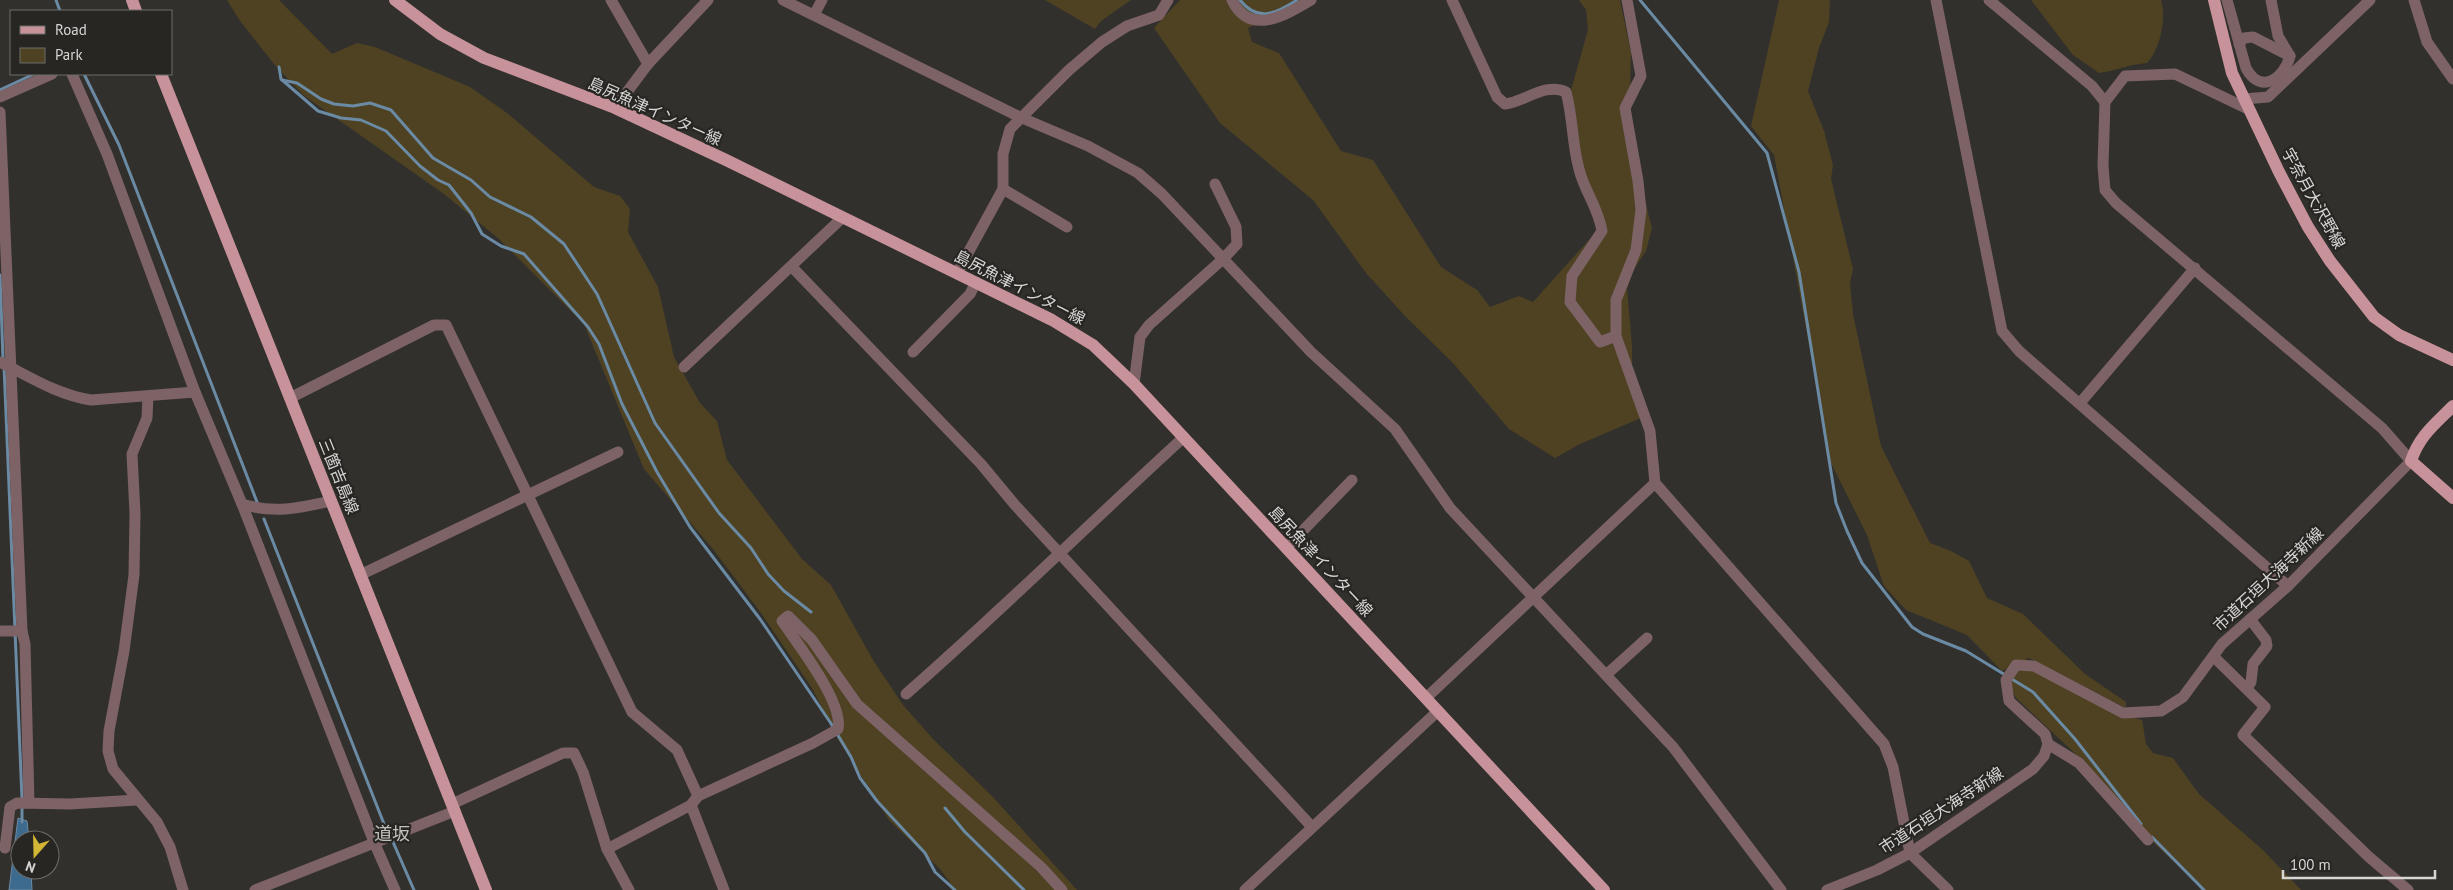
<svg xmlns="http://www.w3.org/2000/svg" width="2453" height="890" viewBox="0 0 2453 890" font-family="'PT Sans','Noto Sans JP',sans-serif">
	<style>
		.green { fill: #4e4222 }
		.water { fill: #3d6a8f; stroke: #6b8aa4 }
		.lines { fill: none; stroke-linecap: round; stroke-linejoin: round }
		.stream { stroke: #6b8aa4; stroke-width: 3 }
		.minor { stroke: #7d6266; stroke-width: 11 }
		.major { stroke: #c8929a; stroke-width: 12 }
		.labels { text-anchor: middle; stroke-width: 4.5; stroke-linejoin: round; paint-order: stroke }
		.street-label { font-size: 16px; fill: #d7d6d5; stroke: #272623 }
		.neighbourhood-label { font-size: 18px; fill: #c1c0bc; stroke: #272623 }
	</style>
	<rect width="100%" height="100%" fill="#31302d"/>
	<g class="green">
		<path d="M227,0H279L332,54L357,43L375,47L470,87L507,113L594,187L620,196L630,209L628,232L658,287L674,357L700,403L717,421L727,460L802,559L831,585L873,660L903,705L934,740L991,795L1077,890H955L940,869L889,820L839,741L812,688L761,613L713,549L644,469L584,324L499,239L444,194L303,95L274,64L240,21Z"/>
		<path d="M1045,0H1131L1101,21L1095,29Z"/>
		<path d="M1180,0H1311L1248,28L1252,42L1279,53L1341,151L1373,160L1441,267L1477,290L1490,307L1519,296L1533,302L1597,231L1569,97L1588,30L1586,10L1579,0H1620L1631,53L1629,139L1652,228L1646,251L1634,269L1627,289L1632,346V390L1641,418L1580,444L1555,458L1509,429L1453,363L1405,316L1366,273L1313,200L1220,123L1154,28Z"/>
		<path d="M1779,0H1830L1829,22L1819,48L1808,91L1824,131L1833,165L1831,179L1853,269L1850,283L1853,314L1881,446L1930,543L1951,551L1969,561L1987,598L2023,614L2085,674L2126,702V708L2029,658L2002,671L1967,635L1906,610L1884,586L1867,535L1831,463L1774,155L1751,126Z"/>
		<path d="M2031,0H2161C2167,17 2160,50 2147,63C2130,64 2116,71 2099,73L2073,55Z"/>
		<path d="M2017,668L2032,669L2112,712L2142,720L2146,744L2153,753L2173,758L2199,794L2264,851L2301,890H2204L2154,843L2083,761L2015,697L2010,680Z"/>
	</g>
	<path class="water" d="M18,818L27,821L29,840H20V870H31L32,890H9Z"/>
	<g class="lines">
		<g class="stream">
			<path d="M56,0L60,11"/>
			<path d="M1240,0C1258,23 1277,13 1297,0"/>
			<path d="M1640,0L1767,153L1799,272L1836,503L1847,531L1862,563L1912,627L1923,634L1966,651L2033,692L2075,739L2141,824"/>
			<path d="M279,67L281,79L318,111L341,118L361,120L386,131L420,166L438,180L449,185L471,213L482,234L501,246L524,254L588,327L599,344L622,404L657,472L690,527L760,619L830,722L851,757L860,778L877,801L925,853L935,872L955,890"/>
			<path d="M84,74L119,145L257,502"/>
			<path d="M282,80L297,83L321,99L334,104L353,106L370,103L391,110L433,158L471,180L490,197L531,217L564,244L597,294L655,423L719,513L751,548L768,574L784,591L811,612"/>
			<path d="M0,90L34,74"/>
			<path d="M0,275L3,360"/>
			<path d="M4,366L22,799"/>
			<path d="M264,519L386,829"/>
			<path d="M945,808L965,832L1024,890"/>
			<path d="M22,822V806"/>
			<path d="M2152,837L2204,890"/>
			<path d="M393,842L414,890"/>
		</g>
		<g class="minor">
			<path d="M611,0L648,64"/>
			<path d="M783,0L1022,118L1088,146L1138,173L1162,194L1311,352L1395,429L1450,508L1673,747L1781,890"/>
			<path d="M1232,0C1250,37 1286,15 1311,0"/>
			<path d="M1452,0L1497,97L1505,104C1525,102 1545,82 1566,92C1573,117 1572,144 1579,169C1584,191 1598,206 1602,231L1572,276L1570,302L1600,342L1616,336"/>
			<path d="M1627,0L1641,76L1625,108L1638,181L1641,210L1636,250L1616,300V336L1650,431L1655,483L1884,744L1893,767L1910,853L1948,890"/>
			<path d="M1936,0L2002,331L2019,351L2288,586"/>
			<path d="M1989,0L2092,86L2105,102"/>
			<path d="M2227,0L2246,68C2260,95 2284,79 2290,56L2278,36L2271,0"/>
			<path d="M2414,0L2427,42L2453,79"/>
			<path d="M814,15L822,0"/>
			<path d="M2239,44L2244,38L2253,37L2290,56"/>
			<path d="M72,74L107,154L195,392"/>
			<path d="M0,97L52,74"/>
			<path d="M2244,99L2268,97L2370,0"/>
			<path d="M615,108L648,64L708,0"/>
			<path d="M0,112L22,631"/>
			<path d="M1003,189L1067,227"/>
			<path d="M792,267L981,464L1015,505L1312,827"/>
			<path d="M957,273L1003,189V154L1010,129L1069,70L1102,42L1127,26L1159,15L1168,0"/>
			<path d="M913,352L970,294L976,282"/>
			<path d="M0,362C30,377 58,395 91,400L195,392L242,504C274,514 299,508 331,501"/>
			<path d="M684,367L842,218"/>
			<path d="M1134,384L1140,337L1149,325L1223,259L1237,244L1236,227L1215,184"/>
			<path d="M148,396L147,418L132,454L135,513L134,575L124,651L109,731L108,751L113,769L157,822L170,847L183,890"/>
			<path d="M290,398L434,325H446L632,712L677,750L698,796"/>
			<path d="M2080,403L2195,268"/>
			<path d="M242,504L374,842L395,890"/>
			<path d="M1286,548L1352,480"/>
			<path d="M360,575L618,452"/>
			<path d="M0,631H22L25,644L29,803"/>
			<path d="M2214,657L2265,707L2243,735L2369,857L2408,890"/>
			<path d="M1606,675L1647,638"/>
			<path d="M2247,688L2251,682L2253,664L2267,646L2266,640L2250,619"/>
			<path d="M906,694C1001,611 1091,522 1184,437"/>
			<path d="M1426,698L1655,483"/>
			<path d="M2048,744L2079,763L2148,840"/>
			<path d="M452,804L563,753H574L583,772L607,849L629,890"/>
			<path d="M691,805L724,890"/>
			<path d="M5,848L10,807L17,803L70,804L137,800"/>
			<path d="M607,849L691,805L698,796L813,743L838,729C844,703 797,643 782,621L788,616L812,640L857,704L1041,867L1062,890"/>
			<path d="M255,890L455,811"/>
			<path d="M1245,890L1438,711"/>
			<path d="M1827,890L1877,870L1910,853L2033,769L2044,756L2048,744L2045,734L2009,701L2006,680L2016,665L2034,666L2123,713L2161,711L2183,697L2222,644L2288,586L2411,461L2382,428L2116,203L2105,190L2103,166L2105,102L2125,76L2175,74L2248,109"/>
		</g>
		<g class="major">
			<path d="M132,0L136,11"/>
			<path d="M395,0L440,34L484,58L615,108L726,160L1052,320L1093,345L1134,384L1604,890"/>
			<path d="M2214,0L2232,73L2279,172L2308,227L2330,261L2374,317L2399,335L2453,360"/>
			<path d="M161,74L486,890"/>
			<path d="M2453,406C2435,424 2419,436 2411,461L2453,498"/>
		</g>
	</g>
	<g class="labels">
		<g class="street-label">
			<text transform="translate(655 111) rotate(24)" y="6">島尻魚津インター線</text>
			<text transform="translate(2314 198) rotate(61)" y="6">宇奈月大沢野線</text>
			<text transform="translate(1020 287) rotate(27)" y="6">島尻魚津インター線</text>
			<text transform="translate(339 476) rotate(68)" y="6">三箇吉島線</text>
			<text transform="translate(1321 561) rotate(47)" y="6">島尻魚津インター線</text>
			<text transform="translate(2268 579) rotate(-43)" y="6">市道石垣大海寺新線</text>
			<text transform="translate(1941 810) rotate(-33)" y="6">市道石垣大海寺新線</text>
		</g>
		<g class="neighbourhood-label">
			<text x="392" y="840">道坂</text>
		</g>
	</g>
	<rect x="10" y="10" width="162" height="65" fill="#272623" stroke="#6d6c6a"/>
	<rect x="20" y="26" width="25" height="8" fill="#c8929a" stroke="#6d6c6a"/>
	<text x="55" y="35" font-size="15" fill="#d7d6d5">Road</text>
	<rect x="20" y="48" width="25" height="15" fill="#4e4222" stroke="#6d6c6a"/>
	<text x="55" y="60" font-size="15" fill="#d7d6d5">Park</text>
	<g transform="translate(35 855) rotate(200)"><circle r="24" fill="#272623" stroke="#6d6c6a"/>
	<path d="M0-4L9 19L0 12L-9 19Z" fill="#d4b635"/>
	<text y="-8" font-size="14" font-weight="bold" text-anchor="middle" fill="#d7d6d5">N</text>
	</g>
	<path d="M2283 870v8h152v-8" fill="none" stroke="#d7d6d5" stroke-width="2.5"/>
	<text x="2290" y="870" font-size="15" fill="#d7d6d5" stroke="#272623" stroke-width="4" paint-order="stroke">100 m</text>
</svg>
